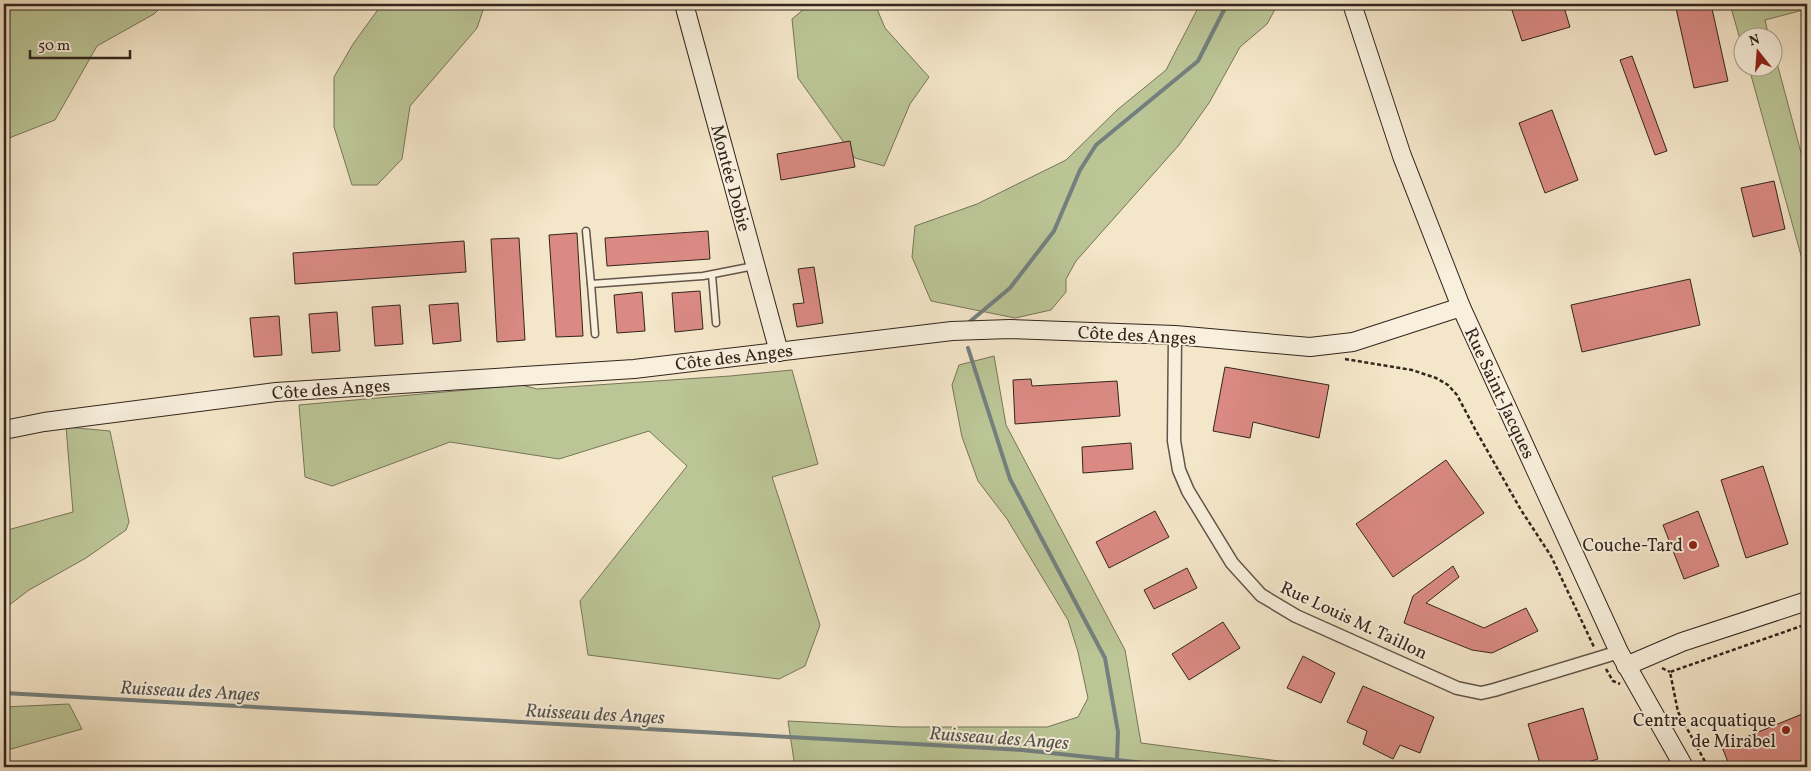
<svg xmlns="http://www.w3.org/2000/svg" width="1811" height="771" viewBox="0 0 1811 771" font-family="Vollkorn,serif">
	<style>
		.green { fill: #bbc596; stroke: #77755a }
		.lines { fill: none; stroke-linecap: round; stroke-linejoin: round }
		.stream { stroke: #74807f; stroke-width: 4 }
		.building { fill: #da8a83; stroke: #33251e }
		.lane-casing { stroke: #635549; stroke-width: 9 }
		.street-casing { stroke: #635549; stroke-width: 15 }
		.secondary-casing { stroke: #33251e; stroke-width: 20 }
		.path { stroke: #33251e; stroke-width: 2.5; stroke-dasharray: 4 2.5; stroke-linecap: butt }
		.lane { stroke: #f8efdc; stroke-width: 6 }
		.street { stroke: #f8efdc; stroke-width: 12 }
		.secondary { stroke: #f8efdc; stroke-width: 18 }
		.poi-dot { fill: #8f2418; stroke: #f8efdc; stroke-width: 2 }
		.labels { text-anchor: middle; stroke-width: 4; stroke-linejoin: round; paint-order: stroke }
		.street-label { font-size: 18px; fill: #33251e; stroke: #f8efdc }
		.poi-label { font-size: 18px; fill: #33251e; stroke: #f8efdc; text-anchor: end }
		.water-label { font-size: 19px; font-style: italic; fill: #53534e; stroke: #f8efdc }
	</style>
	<rect width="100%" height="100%" fill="#f4e6c9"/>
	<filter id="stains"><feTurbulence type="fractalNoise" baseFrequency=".004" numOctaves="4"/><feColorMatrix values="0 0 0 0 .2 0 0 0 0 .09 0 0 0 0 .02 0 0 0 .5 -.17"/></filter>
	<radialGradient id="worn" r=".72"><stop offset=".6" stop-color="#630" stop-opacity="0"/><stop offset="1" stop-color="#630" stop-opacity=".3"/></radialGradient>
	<g class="green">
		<path d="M4,4H164L154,14L97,46L55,120L4,140Z"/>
		<path d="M382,4H485L477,28L410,106L402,159L377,185H352L334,127V77L353,44Z"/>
		<path d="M810,4H881L877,9L885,28L929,77L910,104L884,166L855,158L798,78L792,19Z"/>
		<path d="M1200,4H1278L1267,24L1240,47L1209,103L1179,145L1076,261L1066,279V292L1051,310L1015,318L931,301L912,257L915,226L977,204L1066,160L1117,110L1166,70Z"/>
		<path d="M1730,4H1807V9L1765,20L1769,37L1744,38L1743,50Z"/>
		<path d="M1774,52L1807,175V277L1749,68H1774Z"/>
		<path d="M994,356L1006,425L1125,650L1141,743L1287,762L1295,767H795L788,721L901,727H1047L1078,717L1088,698L1078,652L1068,620L1007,519L978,481L962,437L952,385L959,365Z"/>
		<path d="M792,370L818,464L772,477L820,625L805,666L779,679L588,655L580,601L687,466L649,431L559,459L450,442L332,486L305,477L299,405L522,385L537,389L730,376Z"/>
		<path d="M66,427L110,431L129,522L126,530L86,558L29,590L4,609V531L73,512Z"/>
		<path d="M69,704L82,729L4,751V707Z"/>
	</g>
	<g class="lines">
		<g class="stream">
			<path d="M967,324L1010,288L1054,231L1080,170L1096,145L1198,61L1227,4"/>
			<path d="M968,348L1010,479L1105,658L1118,732L1117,759"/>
			<path d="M4,693L1022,750L1183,767"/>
		</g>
	</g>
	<g class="building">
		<path d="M1510,4H1563L1570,27L1522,41Z"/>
		<path d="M1675,4H1711L1728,81L1694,88Z"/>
		<path d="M1632,56L1667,151L1655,155L1620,60Z"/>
		<path d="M1552,110L1578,180L1545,193L1519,123Z"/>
		<path d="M850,141L855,167L781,180L777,154Z"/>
		<path d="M1774,181L1785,229L1753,237L1741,188Z"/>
		<path d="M708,231L710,259L607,266L605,238Z"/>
		<path d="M577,233L583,336L556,337L549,235Z"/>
		<path d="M519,238L525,340L497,342L491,239Z"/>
		<path d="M464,241L466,272L295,284L293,253Z"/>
		<path d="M814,267L823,323L797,327L793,304L804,303L798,269Z"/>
		<path d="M1690,279L1700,325L1582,352L1571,305Z"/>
		<path d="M700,291L703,329L675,332L672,293Z"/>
		<path d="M642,292L645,331L617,333L614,295Z"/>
		<path d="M458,303L461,341L433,344L429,305Z"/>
		<path d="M400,305L403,344L375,346L372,307Z"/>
		<path d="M337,312L340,351L312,353L309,314Z"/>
		<path d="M279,316L282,355L254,357L250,318Z"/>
		<path d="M1225,367L1329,385L1319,438L1253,422L1250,438L1213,431Z"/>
		<path d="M1031,379L1032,386L1117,381L1120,416L1015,424L1013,380Z"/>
		<path d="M1131,443L1133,469L1083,473L1082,447Z"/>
		<path d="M1446,460L1484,513L1393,577L1356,524Z"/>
		<path d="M1763,466L1788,544L1746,558L1721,480Z"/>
		<path d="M1155,511L1169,537L1109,568L1096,542Z"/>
		<path d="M1698,511L1719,566L1684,579L1663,525Z"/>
		<path d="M1453,566L1459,577L1426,603L1484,628L1526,608L1538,631L1492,653L1472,650L1404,623L1413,596Z"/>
		<path d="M1187,568L1197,588L1154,609L1144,590Z"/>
		<path d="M1223,622L1240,648L1189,680L1172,654Z"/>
		<path d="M1303,656L1335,673L1321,703L1287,688Z"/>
		<path d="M1363,686L1434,717L1420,753L1400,745L1393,759L1363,744L1367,731L1347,722Z"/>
		<path d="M1583,708L1598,759L1570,767H1541L1528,724Z"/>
		<path d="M1807,712V767H1730L1722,747Z"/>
	</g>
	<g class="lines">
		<g class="lane-casing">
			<g id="lane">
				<path d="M586,231L591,284L703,276L754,266"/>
				<path d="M712,275L716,323"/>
				<path d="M591,284L595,334"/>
			</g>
		</g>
		<g class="street-casing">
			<path id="street" d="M1175,335L1174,441L1179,470L1188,491L1232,563L1261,595L1296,616L1457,688L1481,693L1494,690L1619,652"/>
		</g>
		<g class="secondary-casing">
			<g id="secondary">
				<path d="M684,4L779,352"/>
				<path d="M1352,4L1402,156L1461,307L1619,652L1684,767"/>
				<path d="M4,430L44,422L276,392L634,369L952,331L1010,329L1175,335L1310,347L1353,342L1461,307"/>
				<path d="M1626,666L1682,642L1807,601"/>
			</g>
		</g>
		<g class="path">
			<path d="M1345,359L1412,370L1436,378L1448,385L1457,395L1475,429L1521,510L1551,556L1594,647"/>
			<path d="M1662,668L1670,672"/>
			<path d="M1606,669L1613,681L1620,684"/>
			<path d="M1708,767L1678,712L1670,672L1807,624"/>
		</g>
		<use href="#lane" class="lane"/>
		<use href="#street" class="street"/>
		<use href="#secondary" class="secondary"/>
	</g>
	<g class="poi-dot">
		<circle cx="1693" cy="545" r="5"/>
		<circle cx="1786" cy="730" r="5"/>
	</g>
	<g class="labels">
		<g class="street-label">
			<text transform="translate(731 178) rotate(75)" y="6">Montée Dobie</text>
			<text transform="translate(1137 335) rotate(3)" y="6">Côte des Anges</text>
			<text transform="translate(734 357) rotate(-7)" y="6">Côte des Anges</text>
			<text transform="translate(331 389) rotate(-4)" y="6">Côte des Anges</text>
			<text transform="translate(1500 393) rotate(65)" y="6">Rue Saint-Jacques</text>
			<text transform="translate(1354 620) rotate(25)" y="6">Rue Louis M. Taillon</text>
		</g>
		<g class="poi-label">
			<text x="1683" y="551">Couche-Tard</text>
			<text x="1776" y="726">Centre acquatique<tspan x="1776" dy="21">de Mirabel</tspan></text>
		</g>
		<g class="water-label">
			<text transform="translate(190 690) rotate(3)" y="7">Ruisseau des Anges</text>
			<text transform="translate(595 713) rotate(3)" y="7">Ruisseau des Anges</text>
			<text transform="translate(999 737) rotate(4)" y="7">Ruisseau des Anges</text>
		</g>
	</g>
	<rect width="1811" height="771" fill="none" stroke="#f4e6c9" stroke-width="20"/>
	<rect x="5" y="5" width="1801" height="761" fill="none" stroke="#33251e" stroke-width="2.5"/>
	<rect x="10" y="10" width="1791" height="751" fill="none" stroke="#33251e"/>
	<g transform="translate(1758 52) rotate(343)"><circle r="24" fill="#f8efdc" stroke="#a99e90"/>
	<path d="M0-4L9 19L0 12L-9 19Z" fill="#8f2418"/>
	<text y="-8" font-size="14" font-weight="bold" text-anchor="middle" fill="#33251e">N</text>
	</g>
	<path d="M30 50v8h100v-8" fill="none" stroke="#33251e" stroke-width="2.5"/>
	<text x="38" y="50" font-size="15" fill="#33251e" stroke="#f8efdc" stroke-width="4" paint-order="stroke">50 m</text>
	<rect width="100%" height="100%" filter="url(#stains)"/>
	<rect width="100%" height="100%" fill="url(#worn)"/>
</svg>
